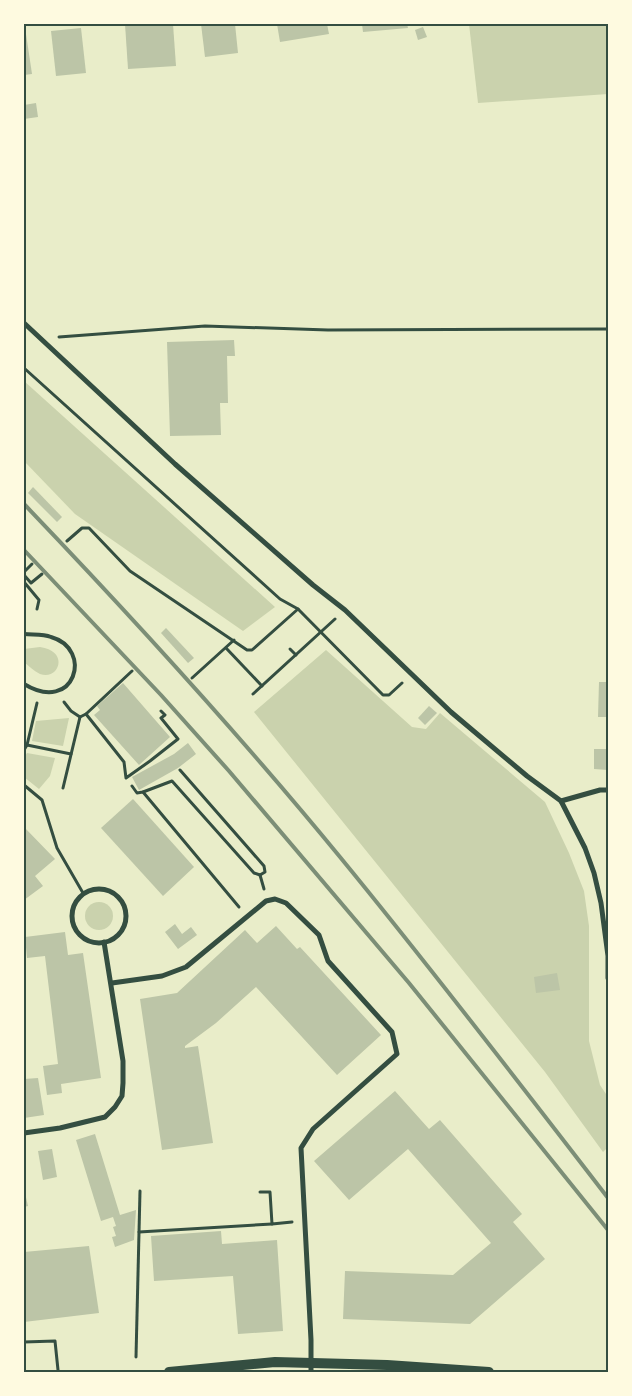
<svg xmlns="http://www.w3.org/2000/svg" width="632" height="1396" viewBox="0 0 632 1396" font-family="Commissioner,sans-serif">
	<style>
		.green { fill: #cad2ad }
		.building { fill: #bcc5a7 }
		.lines { fill: none; stroke-linecap: round; stroke-linejoin: round }
		.path { stroke: #344e41; stroke-width: 3 }
		.service { stroke: #344e41; stroke-width: 4 }
		.minor { stroke: #344e41; stroke-width: 5 }
		.secondary { stroke: #344e41; stroke-width: 10 }
		.rail { stroke: #7c8e77; stroke-width: 4 }
		.neatline { fill: none; stroke: #344e41; stroke-width: 2 }
	</style>
	<rect width="100%" height="100%" fill="#e9edc9"/>
	<g class="green">
		<path d="M469,24H608V94L478,103Z"/>
		<path d="M24,381L275,607L243,631L75,514L24,461Z"/>
		<path d="M40,647C70,651 59,681 40,674C34,671 29,666 24,662V649Z"/>
		<path d="M326,650L412,727L426,729L440,713L545,802L569,853L584,891L589,926V1041L600,1085L608,1097V1147L603,1152L545,1072L254,712Z"/>
		<path d="M69,718L63,746L32,741L36,721Z"/>
		<path d="M27,753L55,758L50,776L39,789L24,777V758Z"/>
		<circle cx="99" cy="916" r="14"/>
	</g>
	<g class="building">
		<path d="M125,24H173L176,66L128,69Z"/>
		<path d="M201,24H235L238,53L205,57Z"/>
		<path d="M277,24H327L329,34L280,42Z"/>
		<path d="M362,24H407L408,28L363,32Z"/>
		<path d="M423,27L427,37L418,40L415,30Z"/>
		<path d="M81,28L86,73L56,76L51,31Z"/>
		<path d="M24,34H26L32,74L24,75Z"/>
		<path d="M36,103L38,117L24,119V105Z"/>
		<path d="M234,340L235,356H227L228,403H220L221,435L170,436L167,342Z"/>
		<path d="M33,487L62,517L57,522L28,493Z"/>
		<path d="M166,628L194,658L188,663L161,633Z"/>
		<path d="M599,682H608V717H598Z"/>
		<path d="M123,683L170,737L139,765L94,715L100,710L97,706Z"/>
		<path d="M429,706L437,713L425,725L418,718Z"/>
		<path d="M188,743L196,754L178,768L139,790L132,777L174,754Z"/>
		<path d="M594,749H608V770L594,769Z"/>
		<path d="M133,799L194,867L163,896L101,828Z"/>
		<path d="M25,828L55,859L35,876L43,886L24,900V829Z"/>
		<path d="M175,924L182,934L191,927L197,935L178,949L165,932Z"/>
		<path d="M276,926L297,949L300,947L381,1035L337,1075L256,987L216,1023L185,1046V1048L198,1046L213,1143L162,1150L140,999L177,993L245,930L257,943Z"/>
		<path d="M65,932L68,955L83,953L101,1078L61,1084L62,1093L47,1095L43,1066L58,1064L45,956L27,958L25,937Z"/>
		<path d="M557,973L560,990L536,993L534,977Z"/>
		<path d="M38,1078L44,1115L24,1118V1079Z"/>
		<path d="M395,1091L429,1129L440,1120L522,1214L513,1222L545,1259L470,1324L343,1319L345,1271L453,1275L491,1243L408,1149L349,1200L314,1161Z"/>
		<path d="M95,1134L120,1215L136,1210L134,1240L115,1247L112,1237L116,1236L113,1227L116,1226L113,1217L101,1221L76,1140Z"/>
		<path d="M52,1149L57,1177L43,1180L38,1151Z"/>
		<path d="M24,1189L28,1206L24,1207Z"/>
		<path d="M221,1231L222,1244L277,1240L283,1331L238,1334L233,1276L154,1281L151,1236Z"/>
		<path d="M89,1246L99,1313L24,1322V1252Z"/>
	</g>
	<g class="lines">
		<g class="path">
			<path d="M59,337L205,326L328,330L608,329"/>
			<path d="M24,368L280,599L298,609L383,695H389L402,683"/>
			<path d="M67,541L82,528H89L130,571L247,650H252L298,609"/>
			<path d="M24,572L32,564"/>
			<path d="M24,575L31,583L42,574"/>
			<path d="M24,582L39,600L37,609"/>
			<path d="M226,648L262,686"/>
			<path d="M290,649L296,655"/>
			<path d="M132,671L86,714L124,762L126,778L150,761L178,739L161,718L165,715L161,711"/>
			<path d="M192,678L234,640"/>
			<path d="M253,694L335,619"/>
			<path d="M64,702L71,711L80,717L86,714"/>
			<path d="M27,745L71,754"/>
			<path d="M24,750L27,745L37,703"/>
			<path d="M180,770L264,866L265,872L260,875"/>
			<path d="M24,785L42,800L57,848L83,893"/>
			<path d="M132,786L137,793L143,792L172,781L254,873L260,875"/>
			<path d="M63,788L80,717"/>
			<path d="M143,792L239,907"/>
			<path d="M260,875L264,889"/>
			<path d="M260,1192H270L272,1224L292,1222"/>
			<path d="M139,1232L272,1224"/>
			<path d="M24,1342L55,1341L58,1370"/>
			<path d="M136,1357L140,1191"/>
		</g>
		<path class="service" d="M24,634C33,635 43,634 51,637C94,649 75,715 24,684"/>
		<g class="minor">
			<path d="M24,323L175,464L313,585L345,610L451,712L527,776L561,801L585,848L594,873L601,903L608,956V978"/>
			<path d="M561,801L600,790H608"/>
			<circle cx="99" cy="916" r="27"/>
			<path d="M112,983L162,976L186,967L266,901L275,899L286,903L319,935L328,961L392,1032L397,1054L313,1129L301,1148L311,1340V1372"/>
			<path d="M24,1133L60,1128L105,1117L115,1107L122,1096L123,1083V1061L104,942"/>
		</g>
		<path class="secondary" d="M169,1372L275,1362L387,1365L489,1372"/>
		<g class="rail">
			<path d="M24,504C133,618 240,735 340,857C432,969 520,1084 608,1198"/>
			<path d="M24,550L161,695L229,771L409,983L608,1230"/>
		</g>
	</g>
	<rect width="632" height="1396" fill="none" stroke="#fefae0" stroke-width="50"/>
	<rect x="25" y="25" width="582" height="1346" class="neatline"/>
</svg>
